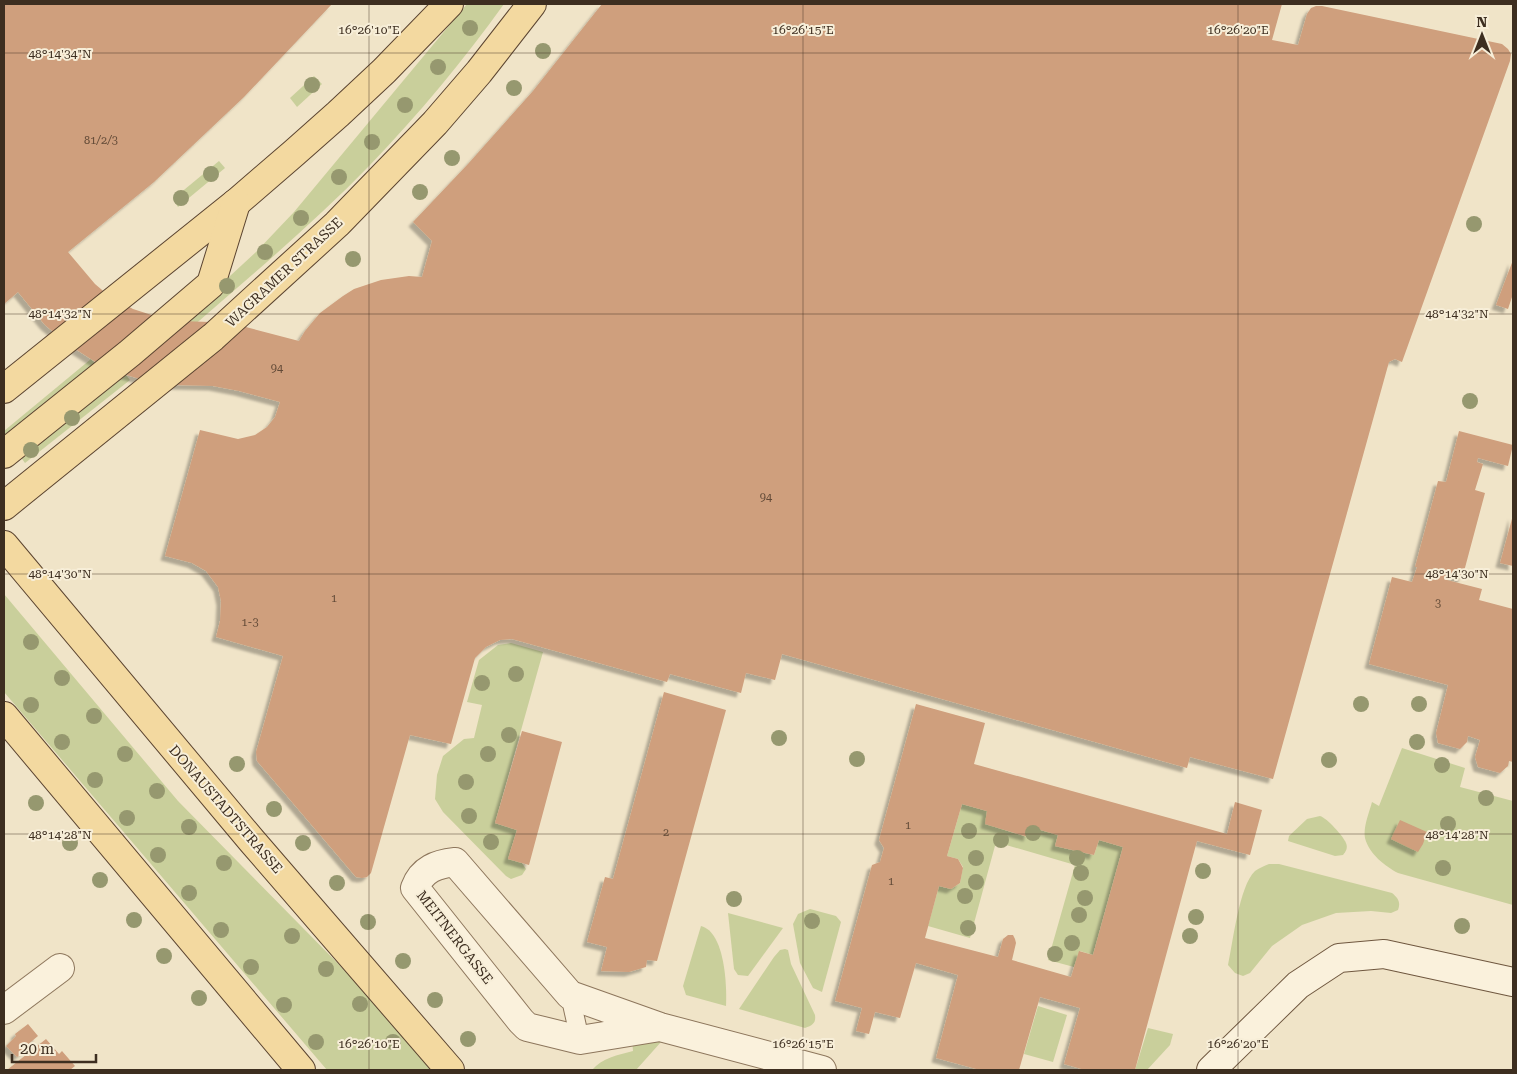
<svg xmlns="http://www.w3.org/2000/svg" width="1517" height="1074" viewBox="0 0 1517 1074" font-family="'Roboto Serif',serif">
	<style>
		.green { fill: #c9cf9b }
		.building { fill: #cf9f7d; fill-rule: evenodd; filter: url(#shadow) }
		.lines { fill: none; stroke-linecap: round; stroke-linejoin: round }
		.lane-casing { stroke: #8d765c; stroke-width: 20 }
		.street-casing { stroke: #8d765c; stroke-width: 30 }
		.secondary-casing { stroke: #6f573f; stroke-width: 30 }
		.primary-casing { stroke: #5b4430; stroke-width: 30 }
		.lane { stroke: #faf1dc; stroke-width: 18 }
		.street { stroke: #faf1dc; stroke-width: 28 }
		.secondary { stroke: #faf1dc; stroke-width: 28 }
		.primary { stroke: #f3d9a0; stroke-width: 28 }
		.tree { fill: #96986f }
		.ticks { fill: none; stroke: #3d2e20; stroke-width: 1; stroke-opacity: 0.45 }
		.labels { text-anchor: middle; stroke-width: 4; stroke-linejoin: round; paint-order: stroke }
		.number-label { font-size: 11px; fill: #624a37 }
		.street-label { font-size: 14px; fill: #3d2e20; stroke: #f7eed8 }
		.ticks-label { font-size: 12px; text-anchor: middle; fill: #3d2e20; stroke: #f7eed8; stroke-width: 4; stroke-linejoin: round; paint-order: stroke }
	</style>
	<defs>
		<filter id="shadow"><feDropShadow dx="-4.5" dy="4.5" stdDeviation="1" flood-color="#0004"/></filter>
	</defs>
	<rect width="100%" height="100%" fill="#f0e4c8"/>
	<g class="green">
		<path d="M467,4H504C463,61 419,114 370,165C312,225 247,279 184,334L177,325L256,252L294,212Z"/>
		<path d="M314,76L322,84L297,107L290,98Z"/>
		<path d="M219,161L225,168L178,207L173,199Z"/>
		<path d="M91,359L99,368L8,441L4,436V431Z"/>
		<path d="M122,370L130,380L25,463L17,452Z"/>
		<path d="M4,594L178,801L365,991L431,1070H327L4,692Z"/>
		<path d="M511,643L543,652L495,823L517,830L508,859L522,863L526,869L522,875L511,879L506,876L443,812L435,799L437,775L443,756L464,739L474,738L482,705L467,702L479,660L498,645Z"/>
		<path d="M1402,748L1465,768L1460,787L1513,801V905L1398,873C1385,866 1369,854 1365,838C1363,827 1369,813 1372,802L1379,806Z"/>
		<path d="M962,804L987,811L986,824L1027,837L1030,827L1058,835L1055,846L1094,855L1099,840L1123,847L1093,955L1080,951L1074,967L1048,960L1075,865L996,842L970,938L928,926L939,886L951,889L960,883L963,867L958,859L947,856Z"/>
		<path d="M1320,816C1327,818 1343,836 1346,843C1348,848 1346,851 1343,855L1335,856L1288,841L1289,836L1307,819Z"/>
		<path d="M1269,864H1279L1392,893C1398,898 1401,902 1398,910L1391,913L1371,911L1336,913L1302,925L1272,946L1250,973L1243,976L1235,973L1228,965C1233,943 1239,886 1255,871C1259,868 1264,866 1269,864Z"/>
		<path d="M810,909L836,916L841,922L822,992L813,988L800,963L793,924L798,914Z"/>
		<path d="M728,913L783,928L748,976L738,975L734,969Z"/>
		<path d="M701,926C725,932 727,986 726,1006L686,995L683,986Z"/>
		<path d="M785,949L788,950L791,964L815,1015C816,1023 813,1025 805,1028L739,1009L774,957L780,950Z"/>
		<path d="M1038,1006L1067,1015L1053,1062L1024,1054Z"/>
		<path d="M1148,1028L1173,1034L1170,1045L1147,1070H1135Z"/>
		<path d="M632,1039L656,1040L661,1042L636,1070H592C602,1058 618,1055 633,1051Z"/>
	</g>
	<g class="building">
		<path d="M4,4H332L244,97L154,182L68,252L95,284L108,295L133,309L164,319L180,321L210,322L242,326L299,341L305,331L320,313L343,296L354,289L381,280L409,276L422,277L432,241L413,222L468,164L533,91L602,4H1282L1272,40L1298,45L1307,14L1311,8L1316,6H1322L1502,44L1508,49L1511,54L1510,61L1402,362L1395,359L1389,362L1273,779L1190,757L1187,768L782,654L775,680L746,673L741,693L670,674L667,682L512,639L500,640L486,647L475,658L451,744L410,735L371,873L367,877L362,878L356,877L257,761L256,752L283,656L216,637L220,621L221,601L218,587L206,571L192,563L165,556L200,430L238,439L255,435L267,427L275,417L280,402L239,391L213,386L176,385L140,379L123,374L94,361L69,345L45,325L18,292L4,304Z"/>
		<path d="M1513,260V294L1508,309L1496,305Z"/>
		<path d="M1459,431L1513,445L1508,466L1478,458L1477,462L1483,464L1475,490L1485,493L1462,579L1448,576L1447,580L1482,589L1479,600L1513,609V762L1509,761L1508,766L1500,773L1478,767L1475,757L1480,740L1468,736L1467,742L1460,749L1438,743L1436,733L1448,685L1369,664L1392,577L1412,582L1417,567H1415L1438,481L1446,482Z"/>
		<path d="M1513,515V566L1500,563Z"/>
		<path d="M664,692L726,710L657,961L647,960L646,967L629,972L601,971L607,947L587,942L605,877L613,879Z"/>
		<path d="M916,704L985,723L974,764L1227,834L1235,802L1262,810L1250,855L1197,841L1135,1070H1085L1064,1064L1080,1008L1040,997L1019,1070H980L936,1058L958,975L916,963L900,1018L875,1012L869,1034L856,1031L862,1008L835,1001L872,865L880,862L884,848L879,840ZM962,804L987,811L985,824L1028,837L1030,827L1058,835L1055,846L1094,855L1099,840L1123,847L1093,955L1079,951L1071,977L1012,960L1016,943L1015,939L1013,935H1008L1003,939L998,957L925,938L939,886L951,889L960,883L963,868L958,859L947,856Z"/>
		<path d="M522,731L562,742L529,865L508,859L517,830L495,823Z"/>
		<path d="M1400,820L1427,832L1423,844L1418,852L1391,839Z"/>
		<path d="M28,1024L38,1036L26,1046L28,1048L17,1057L6,1046L16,1036L15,1034Z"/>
		<path d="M46,1039L59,1054L62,1051L75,1066L70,1070H7Z"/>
	</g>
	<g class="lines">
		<g class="lane-casing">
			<path id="lane" d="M570,995L580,1040"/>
		</g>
		<g class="street-casing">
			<g id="street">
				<path d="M4,1010L60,968"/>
				<path d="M660,1027L580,1040L527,1027L521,1021L415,888C422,869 437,864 455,862L570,995L660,1027L822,1070"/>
			</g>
		</g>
		<g class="secondary-casing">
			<path id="secondary" d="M1211,1070L1298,985L1339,958L1384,954L1513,982"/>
		</g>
		<g class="primary-casing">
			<g id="primary">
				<path d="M4,389L236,203L294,153L338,114L384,71L449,4"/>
				<path d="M4,454L130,353L211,284L236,203"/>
				<path d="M4,506L213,337L337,224L435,123L479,72L532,4"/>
				<path d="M4,545L252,841L450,1070"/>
				<path d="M4,716L301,1070"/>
			</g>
		</g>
		<use href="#lane" class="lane"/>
		<use href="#street" class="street"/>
		<use href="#secondary" class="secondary"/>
		<use href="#primary" class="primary"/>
	</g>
	<g class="tree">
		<circle cx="470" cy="28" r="8"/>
		<circle cx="543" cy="51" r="8"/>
		<circle cx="438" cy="67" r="8"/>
		<circle cx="312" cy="85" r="8"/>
		<circle cx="514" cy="88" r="8"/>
		<circle cx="405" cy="105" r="8"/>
		<circle cx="372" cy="142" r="8"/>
		<circle cx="452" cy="158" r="8"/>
		<circle cx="211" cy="174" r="8"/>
		<circle cx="339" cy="177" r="8"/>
		<circle cx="420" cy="192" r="8"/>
		<circle cx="181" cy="198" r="8"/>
		<circle cx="301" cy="218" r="8"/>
		<circle cx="1474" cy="224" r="8"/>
		<circle cx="265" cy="252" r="8"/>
		<circle cx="353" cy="259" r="8"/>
		<circle cx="227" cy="286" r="8"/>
		<circle cx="1470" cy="401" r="8"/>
		<circle cx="72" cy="418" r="8"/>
		<circle cx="31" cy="450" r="8"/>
		<circle cx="31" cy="642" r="8"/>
		<circle cx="516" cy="674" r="8"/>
		<circle cx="62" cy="678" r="8"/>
		<circle cx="482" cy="683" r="8"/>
		<circle cx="1361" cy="704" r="8"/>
		<circle cx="1419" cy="704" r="8"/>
		<circle cx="31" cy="705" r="8"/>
		<circle cx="94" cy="716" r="8"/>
		<circle cx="509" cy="735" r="8"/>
		<circle cx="779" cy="738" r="8"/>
		<circle cx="62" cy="742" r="8"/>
		<circle cx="1417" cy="742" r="8"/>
		<circle cx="125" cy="754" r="8"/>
		<circle cx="488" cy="754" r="8"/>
		<circle cx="857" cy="759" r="8"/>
		<circle cx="1329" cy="760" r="8"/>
		<circle cx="237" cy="764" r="8"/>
		<circle cx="1442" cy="765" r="8"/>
		<circle cx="95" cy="780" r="8"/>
		<circle cx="466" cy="782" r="8"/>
		<circle cx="157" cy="791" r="8"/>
		<circle cx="1486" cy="798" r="8"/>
		<circle cx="36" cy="803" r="8"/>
		<circle cx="274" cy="809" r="8"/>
		<circle cx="469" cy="816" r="8"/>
		<circle cx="127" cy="818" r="8"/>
		<circle cx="1448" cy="824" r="8"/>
		<circle cx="189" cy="827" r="8"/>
		<circle cx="969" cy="831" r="8"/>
		<circle cx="1033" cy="833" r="8"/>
		<circle cx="1001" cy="840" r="8"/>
		<circle cx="491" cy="842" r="8"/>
		<circle cx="70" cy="843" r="8"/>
		<circle cx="303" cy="843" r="8"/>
		<circle cx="158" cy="855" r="8"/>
		<circle cx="976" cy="858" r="8"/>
		<circle cx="1077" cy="858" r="8"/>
		<circle cx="224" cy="863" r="8"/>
		<circle cx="1443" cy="868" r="8"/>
		<circle cx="1203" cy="871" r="8"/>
		<circle cx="1081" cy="873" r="8"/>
		<circle cx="100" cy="880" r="8"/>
		<circle cx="976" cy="882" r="8"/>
		<circle cx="337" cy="883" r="8"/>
		<circle cx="189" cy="893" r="8"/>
		<circle cx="965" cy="896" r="8"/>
		<circle cx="1085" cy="898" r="8"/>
		<circle cx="734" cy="899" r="8"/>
		<circle cx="1079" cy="915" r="8"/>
		<circle cx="1196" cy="917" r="8"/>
		<circle cx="134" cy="920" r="8"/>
		<circle cx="812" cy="921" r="8"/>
		<circle cx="368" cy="922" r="8"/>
		<circle cx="1462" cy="926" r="8"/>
		<circle cx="968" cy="928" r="8"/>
		<circle cx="221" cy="930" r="8"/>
		<circle cx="292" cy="936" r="8"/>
		<circle cx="1190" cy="936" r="8"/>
		<circle cx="1072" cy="943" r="8"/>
		<circle cx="1055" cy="954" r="8"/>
		<circle cx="164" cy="956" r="8"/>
		<circle cx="403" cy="961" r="8"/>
		<circle cx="251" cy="967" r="8"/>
		<circle cx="326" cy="969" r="8"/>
		<circle cx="199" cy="998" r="8"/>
		<circle cx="435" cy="1000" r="8"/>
		<circle cx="360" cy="1004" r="8"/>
		<circle cx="284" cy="1005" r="8"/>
		<circle cx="468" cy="1039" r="8"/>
		<circle cx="316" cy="1042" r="8"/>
		<circle cx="393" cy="1042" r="8"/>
	</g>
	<path class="ticks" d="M369,4V1070M803,4V1070M1238,4V1070M4,53H1513M4,314H1513M4,574H1513M4,834H1513"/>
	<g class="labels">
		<g class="number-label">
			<text x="101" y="144">81/2/3</text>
			<text x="277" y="372">94</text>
			<text x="766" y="501">94</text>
			<text x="334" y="602">1</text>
			<text x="1438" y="607">3</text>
			<text x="250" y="626">1-3</text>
			<text x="908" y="829">1</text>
			<text x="666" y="836">2</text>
			<text x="891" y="885">1</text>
		</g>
		<g class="street-label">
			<text transform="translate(284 272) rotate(-43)" y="5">WAGRAMER STRASSE</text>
			<text transform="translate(226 809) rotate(49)" y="5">DONAUSTADTSTRASSE</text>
			<text transform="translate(455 937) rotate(52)" y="5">MEITNERGASSE</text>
		</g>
	</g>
	<g class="ticks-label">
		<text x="369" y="34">16°26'10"E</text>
		<text x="803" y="34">16°26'15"E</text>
		<text x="1238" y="34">16°26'20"E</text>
		<text x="60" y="58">48°14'34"N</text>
		<text x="60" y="318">48°14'32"N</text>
		<text x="1457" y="318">48°14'32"N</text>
		<text x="60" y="578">48°14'30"N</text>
		<text x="1457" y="578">48°14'30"N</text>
		<text x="60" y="839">48°14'28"N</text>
		<text x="1457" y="839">48°14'28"N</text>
		<text x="369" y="1048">16°26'10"E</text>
		<text x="803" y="1048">16°26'15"E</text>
		<text x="1238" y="1048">16°26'20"E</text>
	</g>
	<rect width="1517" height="1074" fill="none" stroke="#3d2e20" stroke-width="10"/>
	<g transform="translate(1482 35)" stroke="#f7eed8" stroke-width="4" paint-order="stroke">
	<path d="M0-4L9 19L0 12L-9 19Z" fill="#3d2e20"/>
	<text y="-8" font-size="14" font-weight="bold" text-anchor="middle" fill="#3d2e20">N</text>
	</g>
	<path d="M12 1054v8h84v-8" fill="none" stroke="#3d2e20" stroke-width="2.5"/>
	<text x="20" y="1054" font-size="15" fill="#3d2e20" stroke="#f7eed8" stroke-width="4" paint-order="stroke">20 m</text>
</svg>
